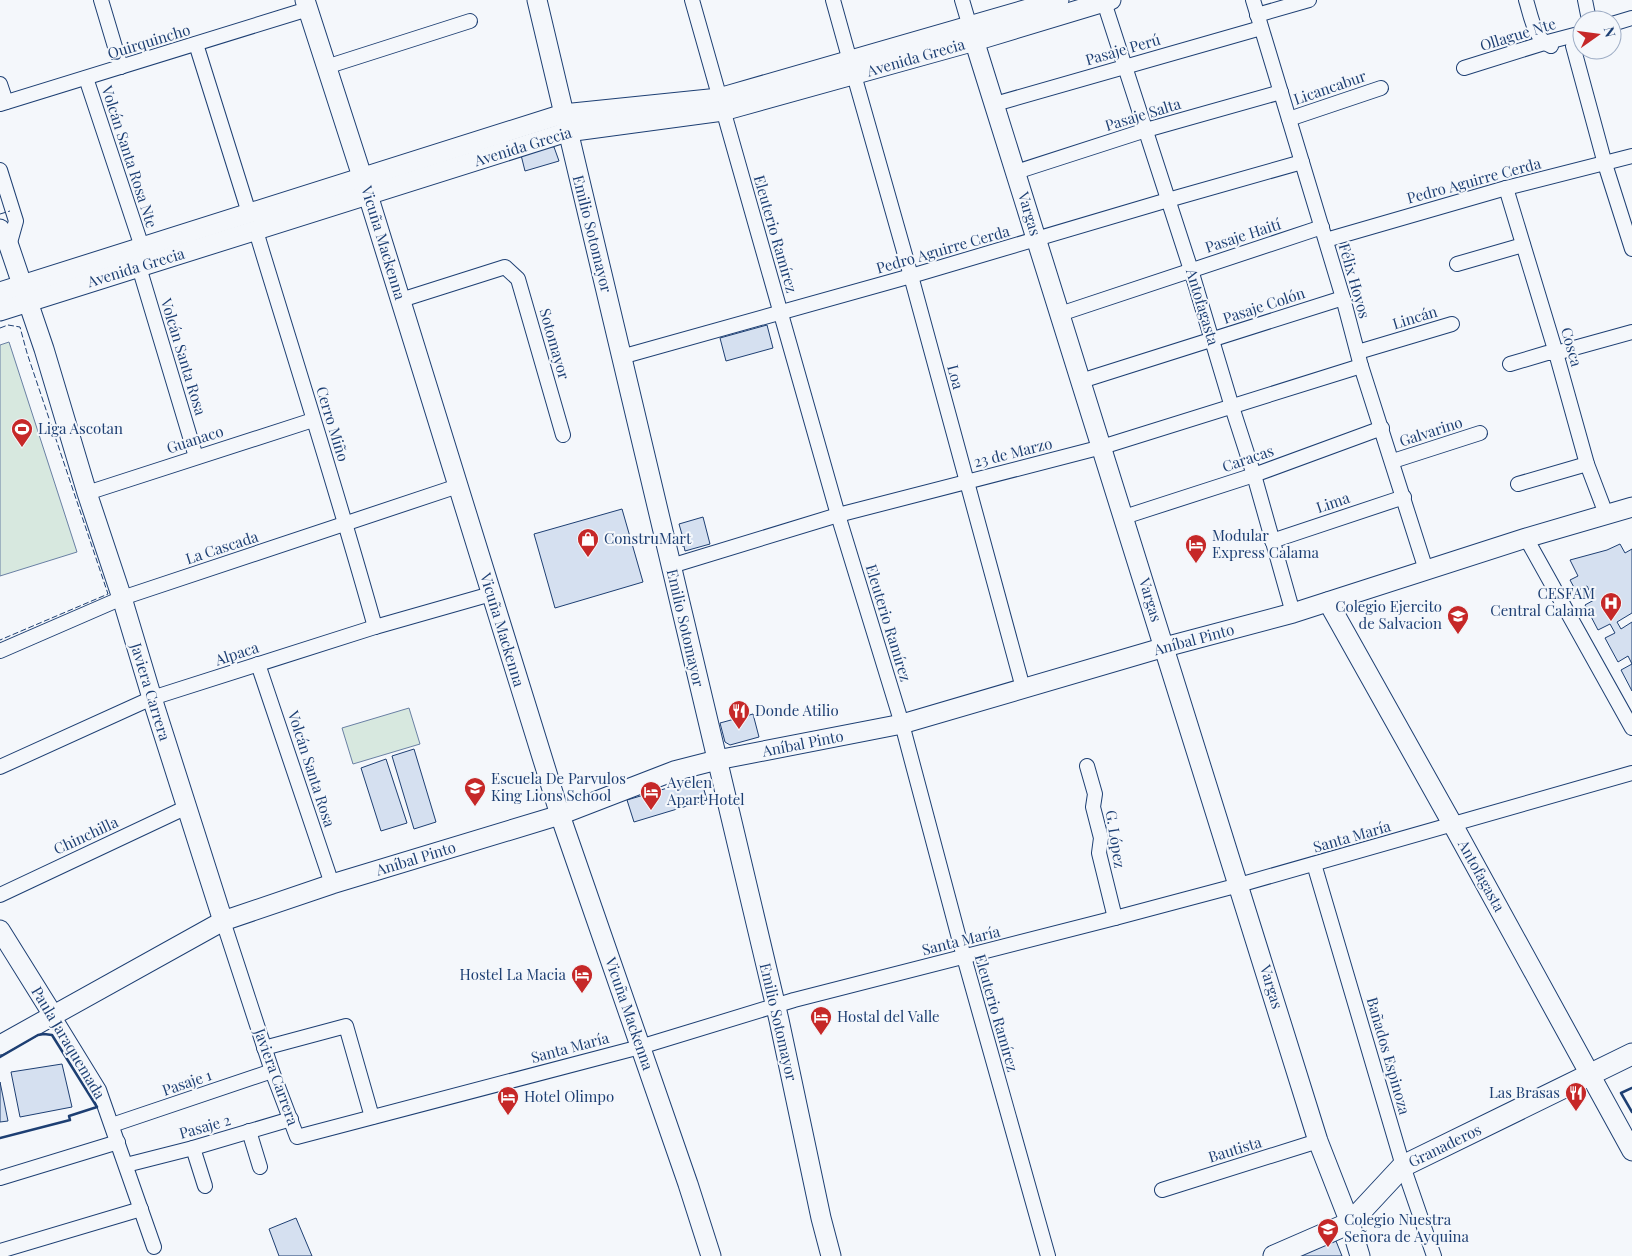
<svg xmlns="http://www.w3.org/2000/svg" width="1632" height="1256" viewBox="0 0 1632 1256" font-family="'Playfair Display',serif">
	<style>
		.green { fill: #d7e8df; stroke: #687fa3 }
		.building { fill: #d5e0f0; stroke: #1d3f73 }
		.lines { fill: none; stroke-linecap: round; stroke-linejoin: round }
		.street-casing { stroke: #1d3f73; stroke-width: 16 }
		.secondary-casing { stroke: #1d3f73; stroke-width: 21 }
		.primary-casing { stroke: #1d3f73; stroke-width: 23 }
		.street { stroke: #f4f7fb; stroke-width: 14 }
		.secondary { stroke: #f4f7fb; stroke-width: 19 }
		.primary { stroke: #f4f7fb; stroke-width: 21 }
		.fence { stroke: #1d3f73; stroke-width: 1; stroke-dasharray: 6 2.5; stroke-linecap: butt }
		.wall { stroke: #1d3f73; stroke-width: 2.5 }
		.labels { text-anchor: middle; stroke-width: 4; stroke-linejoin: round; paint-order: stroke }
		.street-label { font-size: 15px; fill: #1d3f73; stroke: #f4f7fb }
		.poi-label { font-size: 15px; fill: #1d3f73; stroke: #f4f7fb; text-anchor: start }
	</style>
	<rect width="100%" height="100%" fill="#f4f7fb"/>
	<g class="green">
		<path d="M9,342L77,552L0,576V345Z"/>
		<path d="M409,708L420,744L353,764L342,728Z"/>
	</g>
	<g class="building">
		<path d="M549,146L554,147L559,161L525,171L520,151Z"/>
		<path d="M767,325L773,348L726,361L720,338Z"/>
		<path d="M622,509L643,582L555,608L534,534Z"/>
		<path d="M703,517L710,544L685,551L684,546H682L681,543L679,544L678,539L683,538L679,524Z"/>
		<path d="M1620,544L1625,553L1632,549V613L1617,622L1621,629L1632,622V664L1628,656L1618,662L1605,638L1615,633L1610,624L1598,630L1585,605L1594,600L1587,586L1576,591L1570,580L1578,576L1570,560L1607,550Z"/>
		<path d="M1632,664V691L1621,670Z"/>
		<path d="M753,714L759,737L730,745L725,742L720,723Z"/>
		<path d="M414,749L436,822L414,829L392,756Z"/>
		<path d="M386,759L407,823L381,831L361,768Z"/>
		<path d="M691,781L693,786L702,783L707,800L634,822L627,800Z"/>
		<path d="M62,1064L72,1107L20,1117L11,1072Z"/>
		<path d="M0,1082L8,1121L0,1122Z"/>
		<path d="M296,1218L312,1256H279L269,1229Z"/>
		<path d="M1336,1241L1342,1256H1298Z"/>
	</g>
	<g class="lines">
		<g class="street-casing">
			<g id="street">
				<path d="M101,0L121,67"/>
				<path d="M692,0L838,515L902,724L964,957L1048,1256"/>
				<path d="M833,0L850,61"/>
				<path d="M962,0L970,27"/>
				<path d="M1253,0L1343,298L1361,366L1426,570"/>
				<path d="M1526,0C1531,16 1534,39 1551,46"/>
				<path d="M1585,0L1589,20"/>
				<path d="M1104,2L1191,270L1232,407L1254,475L1293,613"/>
				<path d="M1257,15L1309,0"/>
				<path d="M1612,24L1632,18"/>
				<path d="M1582,36L1573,46L1605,164L1632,249"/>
				<path d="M196,44L249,213"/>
				<path d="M326,67L470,21"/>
				<path d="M1464,68L1544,43L1582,33"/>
				<path d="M854,75L911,276L1023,688"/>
				<path d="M86,78L142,247"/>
				<path d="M0,84L6,102"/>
				<path d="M0,104L308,9"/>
				<path d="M995,104L1261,28"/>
				<path d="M1289,119L1381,88"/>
				<path d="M0,170L16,221L9,246"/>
				<path d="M1016,172L1146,130L1281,92"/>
				<path d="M1506,188L1556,353L1587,464L1606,514"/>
				<path d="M256,231C296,363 338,494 375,627"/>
				<path d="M1326,240L1506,188L1632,156"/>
				<path d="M1457,264L1523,245"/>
				<path d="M139,267L196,457"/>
				<path d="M401,300L505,267L518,279L563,435"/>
				<path d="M1060,314L1322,227"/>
				<path d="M1358,352L1452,324"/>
				<path d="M621,357L911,276L1168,200L1302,162"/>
				<path d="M1510,364L1547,353H1556L1632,332"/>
				<path d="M1081,381L1343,298"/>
				<path d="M1393,461L1480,433"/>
				<path d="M1518,484L1587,464"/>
				<path d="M87,493L313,420"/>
				<path d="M1124,517L1254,475L1382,428"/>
				<path d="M1526,538L1632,728"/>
				<path d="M1272,541L1404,497"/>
				<path d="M671,566L838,515L1102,447L1361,366"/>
				<path d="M0,651L122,598L458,486"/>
				<path d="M258,664L332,884"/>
				<path d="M1087,766L1095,794L1093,807L1101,838L1099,853L1115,918"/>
				<path d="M0,767L152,698L375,627L491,594"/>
				<path d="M1314,864L1403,1166L1434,1256"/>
				<path d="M0,895L187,807"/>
				<path d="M223,921L272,1071L297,1137L640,1047L794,1000L1115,918L1239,885L1632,773"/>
				<path d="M53,1015L99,1090L154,1247"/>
				<path d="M264,1048L346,1026L372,1117"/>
				<path d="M112,1125L272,1071"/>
				<path d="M249,1131L260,1167"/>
				<path d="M193,1148L205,1186"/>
				<path d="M126,1165L193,1148L291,1119"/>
				<path d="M0,1178L118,1142"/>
				<path d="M1162,1190L1318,1141"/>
				<path d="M0,1251L141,1209"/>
			</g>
		</g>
		<g class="secondary-casing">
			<g id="secondary">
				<path d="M305,0L368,195L560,815L688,1184L711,1256"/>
				<path d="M537,0L779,1020L821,1218L831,1256"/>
				<path d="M970,27L1318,1141L1350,1223L1360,1256"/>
				<path d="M0,229L9,246L44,349L87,493L122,598L152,698L223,921"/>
				<path d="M0,292L563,114L719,98L1059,0"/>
				<path d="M0,311L567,132L723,111L975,41L1111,0"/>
				<path d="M1328,602L1453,825L1632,1151"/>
				<path d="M0,930L53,1015"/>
				<path d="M0,1045L223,921L332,884L560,815L674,771L717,760L902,724L1165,647L1293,613L1526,538L1632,507"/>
			</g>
		</g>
		<g class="primary-casing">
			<path id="primary" d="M1274,1256L1350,1223L1403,1166L1632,1054"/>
		</g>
		<use href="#street" class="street"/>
		<use href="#secondary" class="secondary"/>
		<use href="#primary" class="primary"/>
		<g class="fence">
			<path d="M0,214L10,211"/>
			<path d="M0,328L8,325L20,327L27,353L108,594L0,640"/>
		</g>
		<g class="wall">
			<path d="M0,1057L38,1035L44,1034L52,1035L97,1107L69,1116L70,1120L0,1138"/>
			<path d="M1632,1088L1621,1093L1632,1112"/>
		</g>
	</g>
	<defs>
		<g id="stadium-pin" transform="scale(1.125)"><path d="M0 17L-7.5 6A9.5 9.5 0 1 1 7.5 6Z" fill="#c62828" stroke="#f4f7fb"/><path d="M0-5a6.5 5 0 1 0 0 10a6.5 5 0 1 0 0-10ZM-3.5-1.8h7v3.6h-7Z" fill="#fff"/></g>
		<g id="shop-pin" transform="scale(1.125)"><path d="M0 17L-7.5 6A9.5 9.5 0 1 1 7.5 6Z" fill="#c62828" stroke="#f4f7fb"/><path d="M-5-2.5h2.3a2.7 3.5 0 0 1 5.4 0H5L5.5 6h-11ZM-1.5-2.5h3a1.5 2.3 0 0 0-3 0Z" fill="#fff"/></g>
		<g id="hotel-pin" transform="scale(1.125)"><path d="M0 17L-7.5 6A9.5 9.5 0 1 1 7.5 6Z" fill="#c62828" stroke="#f4f7fb"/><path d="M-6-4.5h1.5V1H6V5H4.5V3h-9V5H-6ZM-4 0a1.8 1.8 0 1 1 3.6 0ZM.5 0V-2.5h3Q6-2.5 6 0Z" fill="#fff"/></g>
		<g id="hospital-pin" transform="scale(1.125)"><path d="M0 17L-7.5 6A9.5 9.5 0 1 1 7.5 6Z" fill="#c62828" stroke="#f4f7fb"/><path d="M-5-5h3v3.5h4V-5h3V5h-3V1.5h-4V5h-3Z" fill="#fff"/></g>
		<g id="school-pin" transform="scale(1.125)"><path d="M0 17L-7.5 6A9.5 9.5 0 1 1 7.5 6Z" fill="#c62828" stroke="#f4f7fb"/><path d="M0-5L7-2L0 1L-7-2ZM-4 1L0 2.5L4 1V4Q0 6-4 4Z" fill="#fff"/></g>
		<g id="restaurant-pin" transform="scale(1.125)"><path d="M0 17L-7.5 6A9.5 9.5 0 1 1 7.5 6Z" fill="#c62828" stroke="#f4f7fb"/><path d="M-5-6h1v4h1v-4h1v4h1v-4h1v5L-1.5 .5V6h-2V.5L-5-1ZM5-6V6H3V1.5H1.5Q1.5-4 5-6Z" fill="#fff"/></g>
	</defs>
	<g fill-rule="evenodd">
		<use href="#stadium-pin" x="22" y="429"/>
		<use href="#shop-pin" x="588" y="539"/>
		<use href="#hotel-pin" x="1196" y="545"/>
		<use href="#hospital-pin" x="1611" y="603"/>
		<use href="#school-pin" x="1458" y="616"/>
		<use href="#restaurant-pin" x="739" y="711"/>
		<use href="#school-pin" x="475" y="788"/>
		<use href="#hotel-pin" x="651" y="792"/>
		<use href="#hotel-pin" x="582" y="975"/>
		<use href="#hotel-pin" x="821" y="1017"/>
		<use href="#restaurant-pin" x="1576" y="1093"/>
		<use href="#hotel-pin" x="508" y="1097"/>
		<use href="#school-pin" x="1328" y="1229"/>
	</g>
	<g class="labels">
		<g class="street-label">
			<text transform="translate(1518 35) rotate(-17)" y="5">Ollague Nte</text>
			<text transform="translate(149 42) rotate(-17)" y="5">Quirquincho</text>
			<text transform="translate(1123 50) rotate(-16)" y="5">Pasaje Perú</text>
			<text transform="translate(916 58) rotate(-16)" y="5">Avenida Grecia</text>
			<text transform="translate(1330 88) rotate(-19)" y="5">Licancabur</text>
			<text transform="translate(1143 115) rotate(-17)" y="5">Pasaje Salta</text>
			<text transform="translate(523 147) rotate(-17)" y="5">Avenida Grecia</text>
			<text transform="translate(129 157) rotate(72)" y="5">Volcán Santa Rosa Nte</text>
			<text transform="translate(1474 181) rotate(-15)" y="5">Pedro Aguirre Cerda</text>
			<text transform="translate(1029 214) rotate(73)" y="5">Vargas</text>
			<text transform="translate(592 234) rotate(76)" y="5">Emilio Sotomayor</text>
			<text transform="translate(775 234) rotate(74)" y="5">Eleuterio Ramírez</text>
			<text transform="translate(1243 236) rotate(-18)" y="5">Pasaje Haití</text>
			<text transform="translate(383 243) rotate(73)" y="5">Vicuña Mackenna</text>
			<text transform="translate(943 250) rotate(-16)" y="5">Pedro Aguirre Cerda</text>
			<text transform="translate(136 268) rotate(-17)" y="5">Avenida Grecia</text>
			<text transform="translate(1354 281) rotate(74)" y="5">Félix Hoyos</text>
			<text transform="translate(1264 306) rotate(-18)" y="5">Pasaje Colón</text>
			<text transform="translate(1202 307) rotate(73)" y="5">Antofagasta</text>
			<text transform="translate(1415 318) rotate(-17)" y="5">Lincán</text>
			<text transform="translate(554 344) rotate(74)" y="5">Sotomayor</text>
			<text transform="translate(1571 347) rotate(74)" y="5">Cosca</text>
			<text transform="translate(183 357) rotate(73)" y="5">Volcán Santa Rosa</text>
			<text transform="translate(955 377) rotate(75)" y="5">Loa</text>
			<text transform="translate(332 424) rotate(73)" y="5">Cerro Miño</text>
			<text transform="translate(1431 432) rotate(-18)" y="5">Galvarino</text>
			<text transform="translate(195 440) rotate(-18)" y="5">Guanaco</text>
			<text transform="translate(1013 453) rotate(-14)" y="5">23 de Marzo</text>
			<text transform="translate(1248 459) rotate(-19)" y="5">Caracas</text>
			<text transform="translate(1333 503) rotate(-19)" y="5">Lima</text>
			<text transform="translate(222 548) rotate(-18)" y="5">La Cascada</text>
			<text transform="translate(1150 600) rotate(73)" y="5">Vargas</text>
			<text transform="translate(888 623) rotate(73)" y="5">Eleuterio Ramírez</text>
			<text transform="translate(685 628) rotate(77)" y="5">Emilio Sotomayor</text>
			<text transform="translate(502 630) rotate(73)" y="5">Vicuña Mackenna</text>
			<text transform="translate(1194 640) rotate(-15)" y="5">Aníbal Pinto</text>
			<text transform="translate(237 654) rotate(-18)" y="5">Alpaca</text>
			<text transform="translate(150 692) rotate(73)" y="5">Javiera Carrera</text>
			<text transform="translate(803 744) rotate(-11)" y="5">Aníbal Pinto</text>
			<text transform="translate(311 769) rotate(72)" y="5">Volcán Santa Rosa</text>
			<text transform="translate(86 836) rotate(-25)" y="5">Chinchilla</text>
			<text transform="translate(1352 837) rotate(-16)" y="5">Santa María</text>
			<text transform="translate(1115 839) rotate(81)" y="5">G. López</text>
			<text transform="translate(416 859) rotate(-17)" y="5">Aníbal Pinto</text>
			<text transform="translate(1481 876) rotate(61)" y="5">Antofagasta</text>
			<text transform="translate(961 941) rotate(-14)" y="5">Santa María</text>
			<text transform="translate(1271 987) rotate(73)" y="5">Vargas</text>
			<text transform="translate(996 1013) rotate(74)" y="5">Eleuterio Ramírez</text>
			<text transform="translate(629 1014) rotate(71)" y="5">Vicuña Mackenna</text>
			<text transform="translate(778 1022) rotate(77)" y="5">Emilio Sotomayor</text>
			<text transform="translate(68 1043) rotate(59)" y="5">Paula Jaraquemada</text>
			<text transform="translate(570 1048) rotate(-15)" y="5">Santa María</text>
			<text transform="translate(1388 1056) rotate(74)" y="5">Bañados Espinoza</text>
			<text transform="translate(276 1077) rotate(70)" y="5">Javiera Carrera</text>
			<text transform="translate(187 1083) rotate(-19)" y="5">Pasaje 1</text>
			<text transform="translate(205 1127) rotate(-16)" y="5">Pasaje 2</text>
			<text transform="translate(1445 1146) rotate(-26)" y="5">Granaderos</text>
			<text transform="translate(1235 1150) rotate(-17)" y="5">Bautista</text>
		</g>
		<g class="poi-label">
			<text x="38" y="434">Liga Ascotan</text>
			<text x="1212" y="541">Modular<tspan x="1212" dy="17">Express Calama</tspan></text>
			<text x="604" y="544">ConstruMart</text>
			<text x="1595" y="599" text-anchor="end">CESFAM<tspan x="1595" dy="17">Central Calama</tspan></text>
			<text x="1442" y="612" text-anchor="end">Colegio Ejercito<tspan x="1442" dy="17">de Salvacion</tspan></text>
			<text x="755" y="716">Donde Atilio</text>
			<text x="491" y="784">Escuela De Parvulos<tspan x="491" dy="17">King Lions School</tspan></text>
			<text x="667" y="788">Ayelen<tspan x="667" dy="17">Apart Hotel</tspan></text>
			<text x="566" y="980" text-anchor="end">Hostel La Macia</text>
			<text x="837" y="1022">Hostal del Valle</text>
			<text x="1560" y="1098" text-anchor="end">Las Brasas</text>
			<text x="524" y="1102">Hotel Olimpo</text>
			<text x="1344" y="1225">Colegio Nuestra<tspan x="1344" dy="17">Señora de Ayquina</tspan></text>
		</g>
	</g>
	<g transform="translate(1597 35) rotate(76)"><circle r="24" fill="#f4f7fb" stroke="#9eadc5"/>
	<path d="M0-4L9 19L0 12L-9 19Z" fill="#c62828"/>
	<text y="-8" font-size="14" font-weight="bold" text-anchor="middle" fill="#1d3f73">N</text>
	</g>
</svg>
